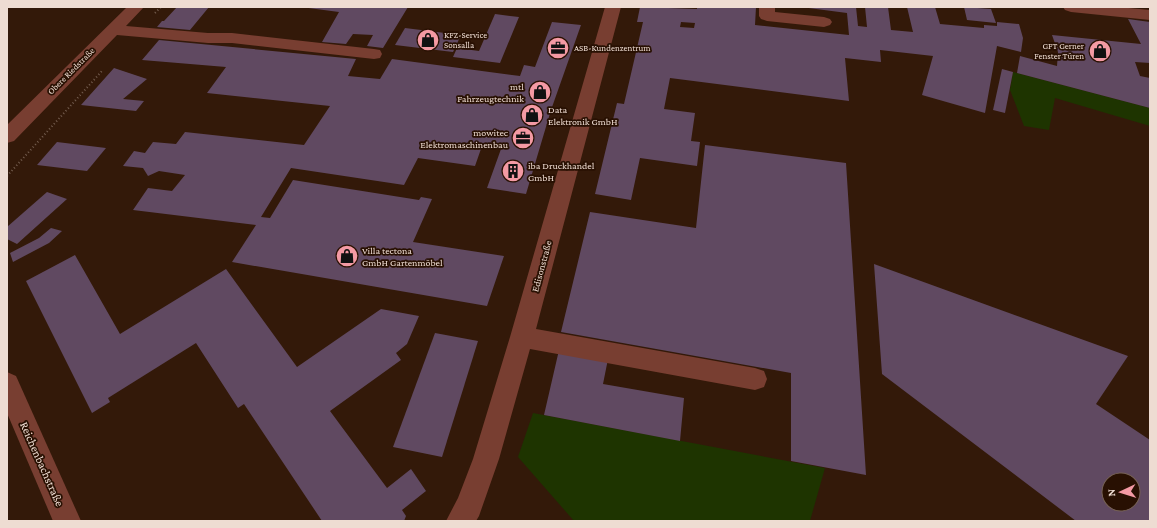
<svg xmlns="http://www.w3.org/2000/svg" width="1157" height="528" viewBox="0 0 1157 528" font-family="'Crimson Pro',serif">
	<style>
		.green { fill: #1e3400 }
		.building { fill: #604961; fill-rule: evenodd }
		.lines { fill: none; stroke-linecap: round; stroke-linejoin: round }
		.path { stroke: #755e50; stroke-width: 2; stroke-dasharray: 1 2.5; stroke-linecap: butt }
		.minor { fill: #783e31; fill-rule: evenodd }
		.labels { text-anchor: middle; stroke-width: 3.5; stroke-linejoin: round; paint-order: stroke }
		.far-poi-label { font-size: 9px; fill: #eedcd2; stroke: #281002; text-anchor: start }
		.far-street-label { font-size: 9px; fill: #eedcd2; stroke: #281002 }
		.poi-label { font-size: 10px; fill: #eedcd2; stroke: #281002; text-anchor: start }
		.street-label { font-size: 10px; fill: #eedcd2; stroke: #281002 }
		.near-street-label { font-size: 12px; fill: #eedcd2; stroke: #281002 }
	</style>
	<rect width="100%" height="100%" fill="#331909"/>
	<g class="green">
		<path d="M1013,72L1150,108V126L1055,98L1049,130L1024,126L1010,90Z"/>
		<path d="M533,413L825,468L810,521H574L518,457Z"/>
	</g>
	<g class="building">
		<path d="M177,7H209L190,30L157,27L162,21H164Z"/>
		<path d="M301,7H408L383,48L367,46L373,35L353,34L346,44L322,42L339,12Z"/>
		<path d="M640,7L697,9V7H756L755,25L849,35L847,13L801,7H856L858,26L867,27L865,7H888L891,30L913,32L907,7H935L940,24L984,28V25L997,26V22L1019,24L1023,38L1021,52L997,46L985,113L922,95L933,56L880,50L881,62L845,58L849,101L670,78L664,109L695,113L691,141L700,142L697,166L640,158L631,200L595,194L617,103L624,104L643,22H637ZM681,22L695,23L694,28L680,27Z"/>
		<path d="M964,7L991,9L996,23L967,20Z"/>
		<path d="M495,14L519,17L500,63L453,57L457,48L479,51Z"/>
		<path d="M1128,19L1150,22V63L1135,62L1140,76L1150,78V108L1017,73L1020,56L1057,66L1058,52L1052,35L1141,44Z"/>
		<path d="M552,22L581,25L551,110L526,194L487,188L501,149L482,146L475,166L418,158L404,185L291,168L261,217L270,218L293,180L419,200L421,197L432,199L413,242L504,256L487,306L232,262L256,225L133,210L148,188L172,191L185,175L159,171L148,176L143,168L123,166L134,151L145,153L153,142L176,144L185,132L304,145L330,106L207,93L226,67L142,60L159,40L356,59L348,76L380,79L392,59L520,76L524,65L535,67Z"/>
		<path d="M405,28L461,35L453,52L395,45Z"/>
		<path d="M114,68L147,79L123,99L144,101L136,111L81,105Z"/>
		<path d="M1002,69L1013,72L1005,113L993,110Z"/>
		<path d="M57,142L106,148L87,171L37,165Z"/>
		<path d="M705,145L846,163L866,475L791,461V373L561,332L590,212L696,228Z"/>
		<path d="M47,192L67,199L17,244L7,239V227Z"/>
		<path d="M51,228L62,231L49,243L13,262L10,253L39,238Z"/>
		<path d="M75,255L120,334L226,269L297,367L381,309L419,316L407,344L396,353L401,360L330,411L387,488L411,469L426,491L402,510L406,516L404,521H322L244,404L238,408L196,343L108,398L110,402L92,413L26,281Z"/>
		<path d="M874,264L1128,356L1096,404L1150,440V521H1076L882,374ZM1109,480H1133V504H1109Z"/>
		<path d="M435,333L478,341L442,457L393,447Z"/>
		<path d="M559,350L608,359L603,384L684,398L680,441L544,415Z"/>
	</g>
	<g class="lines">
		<g class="path">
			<path d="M155,13L161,7"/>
			<path d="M7,176L102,71"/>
		</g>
		<g class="minor">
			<path d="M127,7H144L126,26L208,33H232L374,49L380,50L382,54L380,58L374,59L232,43H208L117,35L14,141L7,143V125Z"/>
			<path d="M605,7H621L536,329L755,368L764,371L767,379L764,387L755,390L530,349L499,459L479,516L476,521H446L458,498L473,459L510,337Z"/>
			<path d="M759,7H775V12L824,17L830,19L832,22L830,25L824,27L767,21L761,19L759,16Z"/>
			<path d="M1063,7H1118L1150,10V20L1071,12L1065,10Z"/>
			<path d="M7,372L16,376L81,521H53L7,413Z"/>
		</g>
	</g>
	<defs>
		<g id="shop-disc" transform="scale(1.15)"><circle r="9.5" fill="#f49aa4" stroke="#281002"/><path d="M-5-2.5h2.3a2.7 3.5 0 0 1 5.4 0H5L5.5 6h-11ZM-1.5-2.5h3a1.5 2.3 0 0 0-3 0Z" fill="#111"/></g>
		<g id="office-disc" transform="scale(1.15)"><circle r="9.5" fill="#f49aa4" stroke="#281002"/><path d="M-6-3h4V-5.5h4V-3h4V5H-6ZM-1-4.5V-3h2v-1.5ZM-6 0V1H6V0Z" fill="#111"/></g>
		<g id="building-disc" transform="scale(1.15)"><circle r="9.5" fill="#f49aa4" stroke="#281002"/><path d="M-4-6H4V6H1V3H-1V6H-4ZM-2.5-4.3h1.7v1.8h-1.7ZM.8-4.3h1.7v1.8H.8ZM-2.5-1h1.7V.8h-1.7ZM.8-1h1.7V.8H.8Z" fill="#111"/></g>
	</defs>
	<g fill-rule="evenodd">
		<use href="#shop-disc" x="428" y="40"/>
		<use href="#office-disc" x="558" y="48"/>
		<use href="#shop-disc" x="1100" y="51"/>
		<use href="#shop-disc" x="540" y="92"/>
		<use href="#shop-disc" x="532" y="115"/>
		<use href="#office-disc" x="523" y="138"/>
		<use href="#building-disc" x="513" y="171"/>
		<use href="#shop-disc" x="347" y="256"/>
	</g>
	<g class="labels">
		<g class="far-poi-label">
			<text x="444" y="38">KFZ-Service<tspan x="444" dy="10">Sonsalla</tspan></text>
			<text x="1084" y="49" text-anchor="end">GFT Gerner<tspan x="1084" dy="10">Fenster Türen</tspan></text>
			<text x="574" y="51">ASB-Kundenzentrum</text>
		</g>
		<g class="far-street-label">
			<text transform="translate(71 71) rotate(-45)" y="3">Obere Riedstraße</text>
		</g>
		<g class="poi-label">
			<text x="524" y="90" text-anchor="end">mtl<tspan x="524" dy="12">Fahrzeugtechnik</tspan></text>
			<text x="548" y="113">Data<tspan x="548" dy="12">Elektronik GmbH</tspan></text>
			<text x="508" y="136" text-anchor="end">mowitec<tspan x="508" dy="12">Elektromaschinenbau</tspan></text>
			<text x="528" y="169">iba Druckhandel<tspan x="528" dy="12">GmbH</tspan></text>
			<text x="362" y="254">Villa tectona<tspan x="362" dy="12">GmbH Gartenmöbel</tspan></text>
		</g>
		<g class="street-label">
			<text transform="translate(541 266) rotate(-75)" y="4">Edisonstraße</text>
		</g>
		<g class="near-street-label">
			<text transform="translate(42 464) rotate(66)" y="4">Reichenbachstraße</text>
		</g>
	</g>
	<rect width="1157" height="528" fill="none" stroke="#eedcd2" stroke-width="16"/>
	<g transform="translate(1121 492) rotate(266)"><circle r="19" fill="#281002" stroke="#776255"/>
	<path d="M0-3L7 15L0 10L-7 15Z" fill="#f49aa4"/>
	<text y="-6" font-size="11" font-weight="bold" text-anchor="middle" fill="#eedcd2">N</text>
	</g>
</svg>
